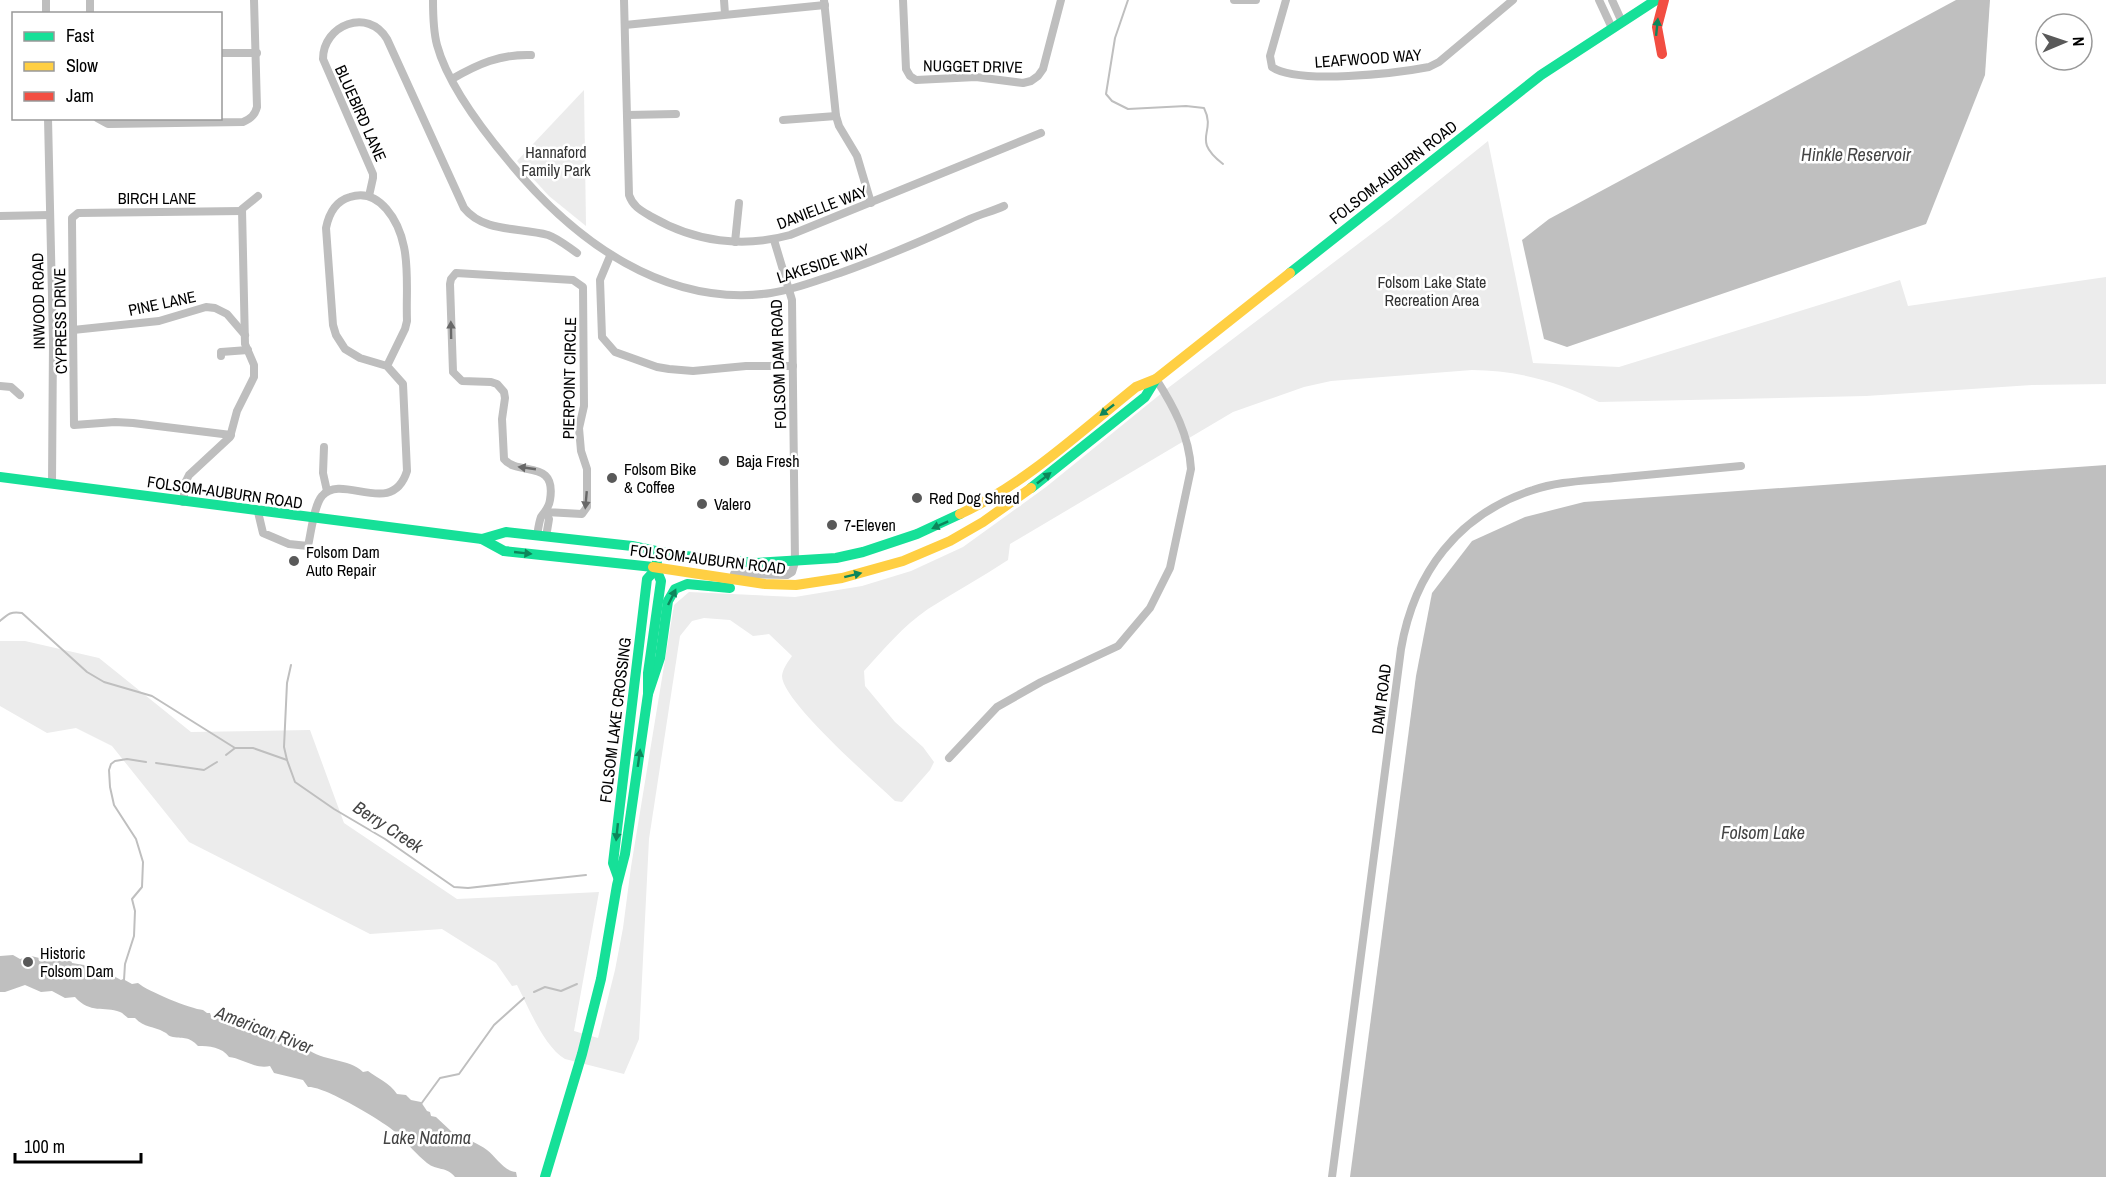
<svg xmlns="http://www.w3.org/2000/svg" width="2106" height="1177" viewBox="0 0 2106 1177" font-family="'Archivo Narrow',sans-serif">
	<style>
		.green { fill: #ececec }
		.water { fill: #bfbfbf }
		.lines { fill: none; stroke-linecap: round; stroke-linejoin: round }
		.stream { stroke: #bfbfbf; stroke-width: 2 }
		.street { stroke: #bebebe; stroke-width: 8 }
		.fast { stroke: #16e098; stroke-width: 10 }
		.slow { stroke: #ffcf43; stroke-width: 10 }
		.jam { stroke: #f24e42; stroke-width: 10 }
		.oneway { fill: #0d865b }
		.oneway2 { fill: #686868 }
		.poi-dot { fill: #595959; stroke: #fff; stroke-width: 2 }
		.labels { text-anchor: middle; stroke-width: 5; stroke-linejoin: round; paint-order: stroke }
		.street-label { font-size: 16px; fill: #000; stroke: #fff }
		.park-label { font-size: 16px; fill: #333; stroke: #fff }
		.poi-label { font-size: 16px; fill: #000; stroke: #fff; text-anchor: start }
		.water-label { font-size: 18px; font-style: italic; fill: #444; stroke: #fff }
	</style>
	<rect width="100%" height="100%" fill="#fff"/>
	<g class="green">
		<path d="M584,90L586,226L549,196L517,161Z"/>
		<path d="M1488,141L1533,363L1619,367L1900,280L1908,306L2106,277V384L2032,385L1866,396L1599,402C1560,382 1516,370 1472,370L1331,381L1304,387L1233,412L1010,544L1008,560C982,577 955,592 928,609C903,626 884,649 864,671L865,686L895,722L923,747L934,762L930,770L902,802L895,801C874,781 782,701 782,676C783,668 788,662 792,656L769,634L753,636L730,620L704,618L692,621L680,636L649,839L639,1039L624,1074L565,1059C544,1047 528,1006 517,985L512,986L496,963L442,929L370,934L189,842L112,746L76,728L47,733L0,706V641H25L99,658L191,732L310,730L344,823L457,899L599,892L574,1031L598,1038L615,970L623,928L631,867L674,605L689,592L795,597L862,586L911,571L963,547L1046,487L1168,388L1391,219Z"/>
	</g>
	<g class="water">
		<path d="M1956,0H1990L1985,75L1926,224L1567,347L1544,339L1522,240L1549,219Z"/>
		<path d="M2106,465V1177H1350L1416,676L1432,593L1472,541L1525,517L1584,502Z"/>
		<path d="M13,955L20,959L31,956L52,961L71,960L72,963L84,965L89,969L110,974L121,980L123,979L132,984L138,983C147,991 191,1009 203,1010L207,1013H210L211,1016L216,1017L220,1015L231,1024L234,1022L236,1025H246L251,1030L257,1028L261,1032L268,1031L273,1036L276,1035L277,1038L283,1039L287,1044C294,1044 301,1039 303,1049L306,1048C323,1062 349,1058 363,1072L368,1071C377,1078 390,1083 397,1094L406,1095L411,1100L421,1102L427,1111L430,1112L431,1116L436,1117L452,1132H460C467,1141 478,1143 487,1150C496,1157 505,1172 516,1172L517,1177H455C446,1166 437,1171 427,1163C416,1154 409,1145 399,1135C387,1123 323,1085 308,1087L303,1080L274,1073L270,1066C256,1070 242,1058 229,1057C222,1047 209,1046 198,1046C189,1036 184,1039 173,1037C167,1036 169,1034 164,1032C154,1026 144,1028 135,1018H128C125,1016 123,1013 120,1012C104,1006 90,1014 75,997L65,998L52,991L41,992L25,985L5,992H0V956Z"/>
	</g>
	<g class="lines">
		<g class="stream">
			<path d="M1128,0L1115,38L1106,94L1112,101L1128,109L1186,106L1204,108C1217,134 1190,138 1223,164"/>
			<path d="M0,621C8,614 11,611 22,613L87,672L104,682L152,696L235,748"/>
			<path d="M291,665L287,683L284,747L287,760L295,782L334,809L385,839L454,887L468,888L586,875"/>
			<path d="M226,755L235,748H253L287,760"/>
			<path d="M156,763L204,770L217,762"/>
			<path d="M124,980L125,964L134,936L135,911L132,899L142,887L143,862L136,839L114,805L110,787L109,770L111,764L115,761L127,759L146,762"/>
			<path d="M534,992L545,987L561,991L577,984"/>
			<path d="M421,1104L440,1078L459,1074L494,1025L524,998"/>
		</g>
		<g class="street">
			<path d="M46,0V14"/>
			<path d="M433,0C433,15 433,30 437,45C448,86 484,132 511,164C575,241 665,308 771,293C794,290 818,280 840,273C885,257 927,239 970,219C981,214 993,211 1004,206"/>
			<path d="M624,0L629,195C633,207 642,211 652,217C695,242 743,248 790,235L1041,133"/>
			<path d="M724,0L725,14"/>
			<path d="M824,0L836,116L839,126L857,156L871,203"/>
			<path d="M903,0L906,69L910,76L916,80L976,77L1023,83L1031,81L1038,76L1043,69L1061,0"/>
			<path d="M1234,0H1256"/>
			<path d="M1286,0L1270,56L1272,67C1297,85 1398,73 1429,67L1439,62L1513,0"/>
			<path d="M1599,0L1612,28"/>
			<path d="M1612,0L1622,22"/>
			<path d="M90,14V0"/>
			<path d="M625,25L825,5"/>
			<path d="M220,53H257"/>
			<path d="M452,79C478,64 500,54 531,55"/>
			<path d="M627,115L676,114"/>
			<path d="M48,118L53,341L52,483"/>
			<path d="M97,118L108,124L243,122C251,119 255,115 257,107L254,0"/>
			<path d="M783,120L836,116"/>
			<path d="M369,196L373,178V174L323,59C323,25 368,7 387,39L464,208C484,233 520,227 548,235C559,239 568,247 577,253"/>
			<path d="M0,216L50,215"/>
			<path d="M735,242L739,203"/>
			<path d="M610,256L600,280L602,337L615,352L657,367L669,369L693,371L746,366H793"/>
			<path d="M73,330L159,321L206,307L215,308L227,314L245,335"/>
			<path d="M221,356V352L248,350"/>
			<path d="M0,386L11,387L20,395"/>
			<path d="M231,435L133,423L115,422L74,425L72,221V218L78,213L242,211"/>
			<path d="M324,447L323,473L327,491"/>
			<path d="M183,502L186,481L189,475L230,437L237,411L254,377V365L245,344L242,209L258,196"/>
			<path d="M258,512L263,533L289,544L308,546C311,533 314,505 322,496C342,472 392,519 407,471L403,384L387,366L360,358L345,349L336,335L333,325L326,228C329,213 336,201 350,197C380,187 399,222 404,247C409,270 406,297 407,321L405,329L387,366"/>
			<path d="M546,512L549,519L546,537"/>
			<path d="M537,536C538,530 539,522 541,517C545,511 549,508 550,500C557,458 518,477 504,459L502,419L505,398L504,392L497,384L491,382L462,381L453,372L450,284L451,279L456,273L573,280L583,287L584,406L579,428L581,451L587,469V507L582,514L546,512"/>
			<path d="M734,574L787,575L792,572L795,562L792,300L774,240"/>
			<path d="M949,758L997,707L1041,682L1118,646L1150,608L1170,568L1191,469C1189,435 1174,407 1156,379"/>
			<path d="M1332,1177L1401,649C1414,573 1458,514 1533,490C1559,481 1587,481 1614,478C1656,474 1698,470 1741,466"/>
		</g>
		<g class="fast">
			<path d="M1290,273L1541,75L1656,0"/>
			<path d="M0,477L482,539L504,551L653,567"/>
			<path d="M1031,488L1145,397L1156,379"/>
			<path d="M482,539L506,532L632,546L675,555L756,563L836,558L863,552L917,534L960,514"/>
			<path d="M648,694L660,658L668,601L675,589L687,584L730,588"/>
			<path d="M618,877L613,863L647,579L656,569L658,553"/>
			<path d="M545,1177L582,1054L601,979L617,885L625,854L648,694V673L661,581L656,569"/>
		</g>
		<g class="slow">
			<path d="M960,514C1025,484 1080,432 1136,387L1156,379L1290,273"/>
			<path d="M653,567L765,584L796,585L842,578L903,561L950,541L983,522L1031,488"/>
		</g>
		<path class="jam" d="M1662,54L1657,27L1664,0"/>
	</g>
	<defs><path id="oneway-solid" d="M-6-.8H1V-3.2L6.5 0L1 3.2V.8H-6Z" transform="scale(1.5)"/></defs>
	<g class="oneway">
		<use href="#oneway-solid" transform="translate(1657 27) rotate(-84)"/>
		<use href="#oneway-solid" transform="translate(1107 410) rotate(142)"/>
		<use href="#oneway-solid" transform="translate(1044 478) rotate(-38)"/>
		<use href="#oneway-solid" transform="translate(940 525) rotate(156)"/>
		<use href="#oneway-solid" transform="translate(523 553) rotate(6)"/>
		<use href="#oneway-solid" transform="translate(853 575) rotate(-14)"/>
		<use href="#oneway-solid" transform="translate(672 597) rotate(-64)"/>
		<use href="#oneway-solid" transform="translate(639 758) rotate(-82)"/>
		<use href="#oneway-solid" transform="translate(617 832) rotate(96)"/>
	</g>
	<g class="oneway2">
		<use href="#oneway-solid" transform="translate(451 330) rotate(-91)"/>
		<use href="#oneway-solid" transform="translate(527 468) rotate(-172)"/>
		<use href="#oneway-solid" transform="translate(586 500) rotate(95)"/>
	</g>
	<g class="poi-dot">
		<circle cx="724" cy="461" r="6"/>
		<circle cx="612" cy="478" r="6"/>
		<circle cx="917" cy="498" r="6"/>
		<circle cx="702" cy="504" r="6"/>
		<circle cx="832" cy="525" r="6"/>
		<circle cx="294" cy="561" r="6"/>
		<circle cx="28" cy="962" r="6"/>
	</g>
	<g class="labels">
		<g class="street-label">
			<text transform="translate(1368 58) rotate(-4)" y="6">LEAFWOOD WAY</text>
			<text transform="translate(973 66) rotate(1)" y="6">NUGGET DRIVE</text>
			<text transform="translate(361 113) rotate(66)" y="6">BLUEBIRD LANE</text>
			<text transform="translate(1393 172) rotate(-38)" y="6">FOLSOM-AUBURN ROAD</text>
			<text x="157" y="204">BIRCH LANE</text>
			<text transform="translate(822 207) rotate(-21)" y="6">DANIELLE WAY</text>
			<text transform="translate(823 263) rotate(-18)" y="6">LAKESIDE WAY</text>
			<text transform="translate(38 301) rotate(-91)" y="6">INWOOD ROAD</text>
			<text transform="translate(162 303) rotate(-12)" y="6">PINE LANE</text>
			<text transform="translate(60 321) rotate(-91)" y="6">CYPRESS DRIVE</text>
			<text transform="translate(778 364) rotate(-92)" y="6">FOLSOM DAM ROAD</text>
			<text transform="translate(569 378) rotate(-89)" y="6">PIERPOINT CIRCLE</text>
			<text transform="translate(225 492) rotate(8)" y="6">FOLSOM-AUBURN ROAD</text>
			<text transform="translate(708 559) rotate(7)" y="6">FOLSOM-AUBURN ROAD</text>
			<text transform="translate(1381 699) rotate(-83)" y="6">DAM ROAD</text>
			<text transform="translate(615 720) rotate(-83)" y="6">FOLSOM LAKE CROSSING</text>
		</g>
		<g class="park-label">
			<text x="556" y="158">Hannaford<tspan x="556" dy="18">Family Park</tspan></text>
			<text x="1432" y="288">Folsom Lake State<tspan x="1432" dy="18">Recreation Area</tspan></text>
		</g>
		<g class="poi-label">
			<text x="736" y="467">Baja Fresh</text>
			<text x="624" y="475">Folsom Bike<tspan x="624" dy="18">&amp; Coffee</tspan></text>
			<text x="929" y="504">Red Dog Shred</text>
			<text x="714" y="510">Valero</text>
			<text x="844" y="531">7-Eleven</text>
			<text x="306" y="558">Folsom Dam<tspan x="306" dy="18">Auto Repair</tspan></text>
			<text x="40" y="959">Historic<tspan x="40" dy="18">Folsom Dam</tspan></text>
		</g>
		<g class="water-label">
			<text x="1856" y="161">Hinkle Reservoir</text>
			<text transform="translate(388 827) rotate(33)" y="6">Berry Creek</text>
			<text x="1763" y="839">Folsom Lake</text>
			<text transform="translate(264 1030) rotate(21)" y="6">American River</text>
			<text x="427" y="1144">Lake Natoma</text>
		</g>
	</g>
	<rect x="12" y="12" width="210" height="108" fill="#ffffff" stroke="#999999" stroke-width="1.5"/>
	<rect x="24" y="32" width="30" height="9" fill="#16e098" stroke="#999999" stroke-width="1.5"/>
	<text x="66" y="42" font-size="18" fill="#000000">Fast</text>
	<rect x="24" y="62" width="30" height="9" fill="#ffcf43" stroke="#999999" stroke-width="1.5"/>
	<text x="66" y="72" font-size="18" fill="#000000">Slow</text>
	<rect x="24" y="92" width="30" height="9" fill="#f24e42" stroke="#999999" stroke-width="1.5"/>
	<text x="66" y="102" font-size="18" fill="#000000">Jam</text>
	<g transform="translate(2064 42) rotate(88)"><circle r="28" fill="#ffffff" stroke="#999999" stroke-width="1.5"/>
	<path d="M0-4.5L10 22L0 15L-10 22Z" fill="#595959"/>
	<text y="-9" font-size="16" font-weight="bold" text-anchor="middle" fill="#000000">N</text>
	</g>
	<path d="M15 1153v9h126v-9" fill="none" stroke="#000000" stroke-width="3"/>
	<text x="24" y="1153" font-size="18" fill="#000000" stroke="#ffffff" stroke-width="4.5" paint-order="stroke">100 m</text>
</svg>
